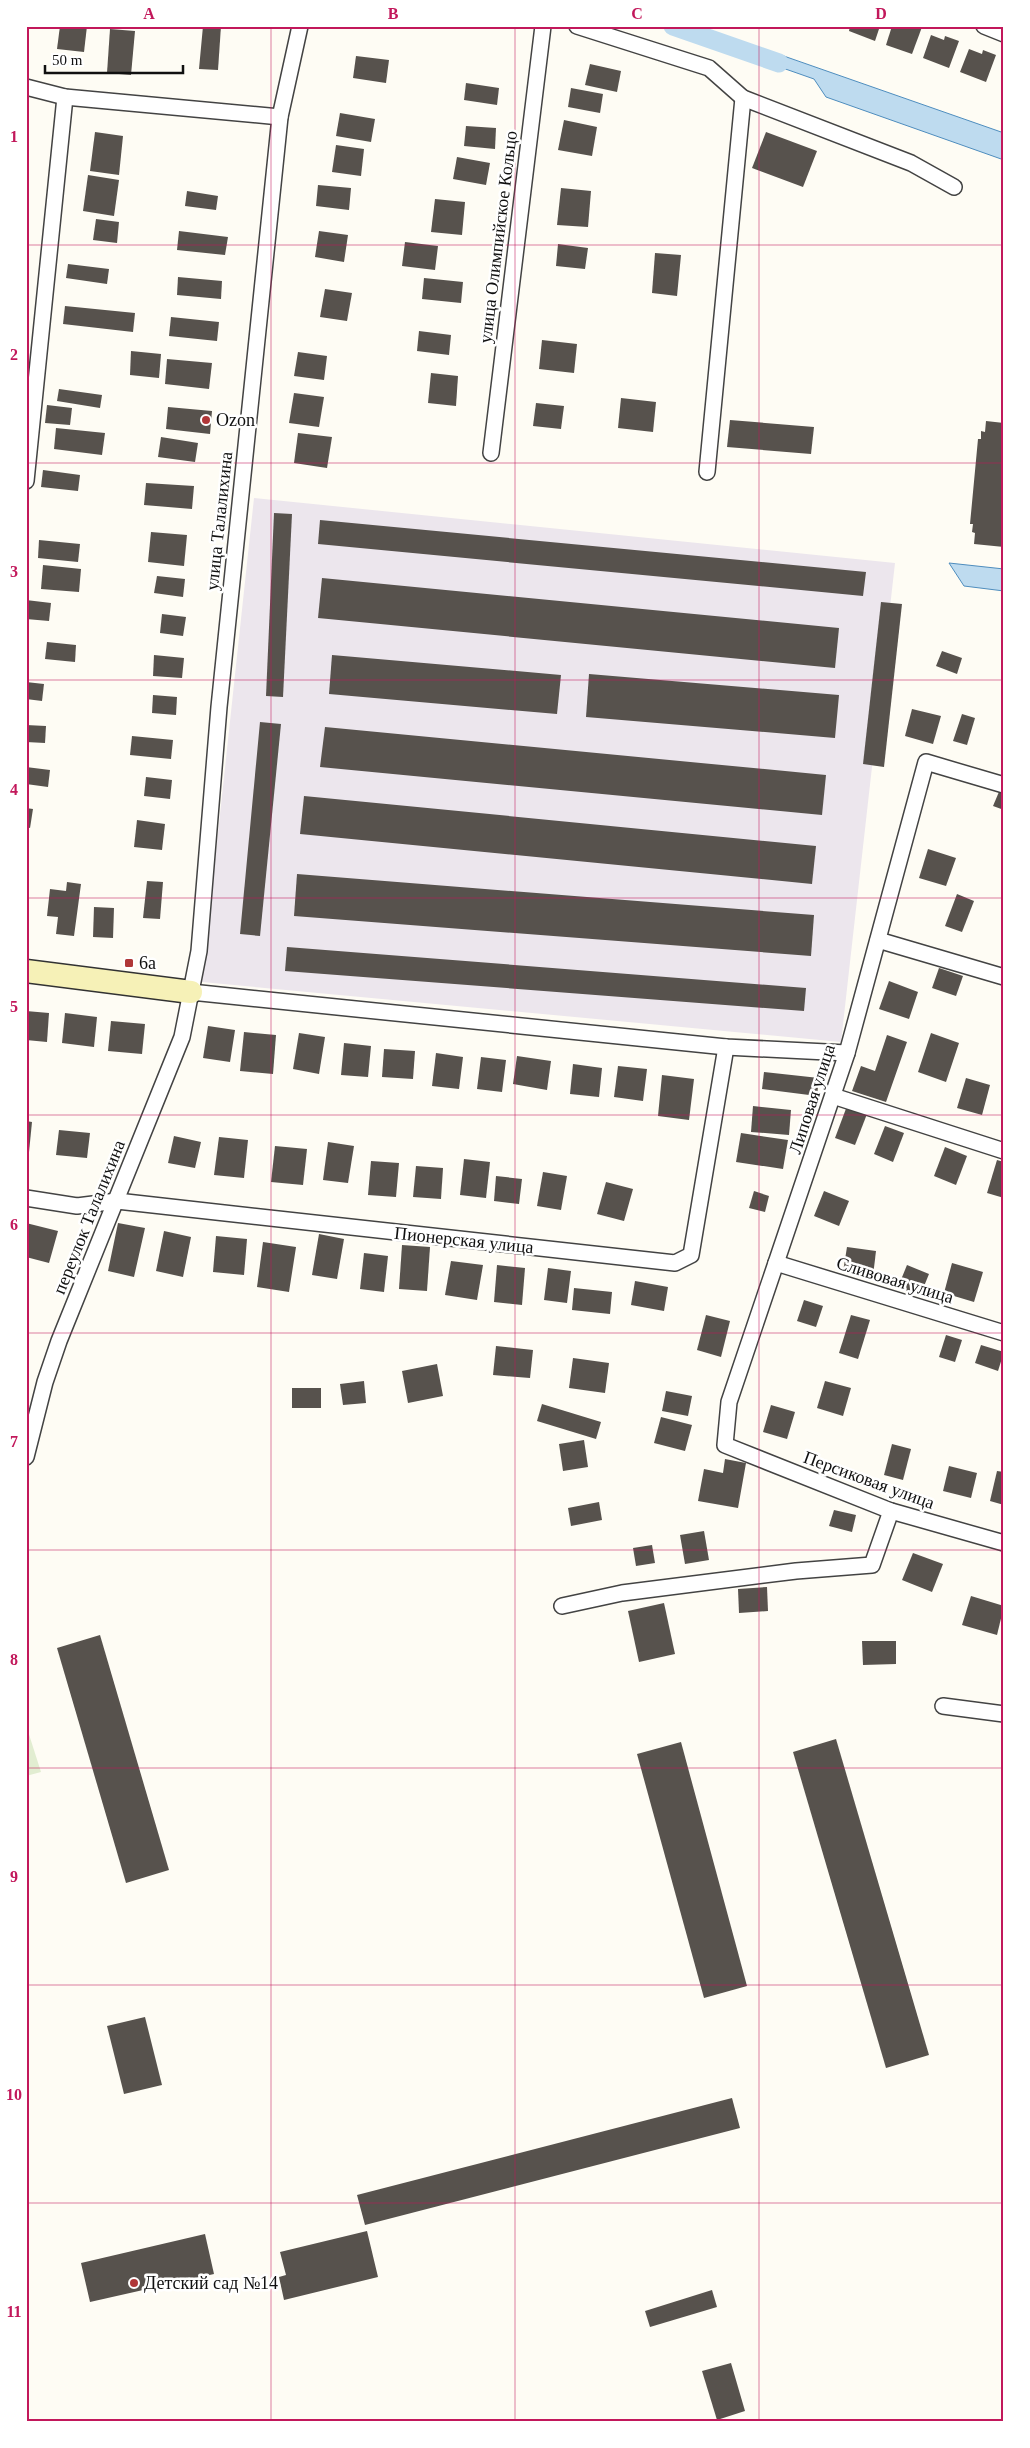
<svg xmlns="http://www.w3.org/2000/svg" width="1030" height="2448" viewBox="0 0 1030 2448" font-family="'Times New Roman',serif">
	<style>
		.industrial { fill: #ece6ed }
		.pitch { fill: #e2edd1 }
		.water { fill: #bedbef; stroke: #4e8dbe }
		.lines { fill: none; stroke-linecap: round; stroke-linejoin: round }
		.canal { stroke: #bedbef; stroke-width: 19 }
		.building { fill: #57524d }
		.street-casing { stroke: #434343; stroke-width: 18 }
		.secondary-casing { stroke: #323232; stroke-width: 25 }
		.street { stroke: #fff; stroke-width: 15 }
		.secondary { stroke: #f6f1b7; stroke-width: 22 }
		.grid { fill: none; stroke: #c2185b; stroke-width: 1; stroke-opacity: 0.55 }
		.poi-dot { fill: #b03738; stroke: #fff; stroke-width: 2 }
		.labels { text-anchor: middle; stroke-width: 5; stroke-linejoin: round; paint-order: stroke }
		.street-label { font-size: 18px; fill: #101010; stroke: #fff }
		.poi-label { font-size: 18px; fill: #101010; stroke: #fff; text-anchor: start }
		.neatline { fill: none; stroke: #c2185b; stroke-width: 2 }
		.grid-label { font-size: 16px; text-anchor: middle; font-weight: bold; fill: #c2185b }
	</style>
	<rect width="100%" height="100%" fill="#fefcf4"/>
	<path class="industrial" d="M254,498L895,563L841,1042L202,982Z"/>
	<path class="pitch" d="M26,1725L41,1772L26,1776Z"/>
	<g class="water">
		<path d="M758,47L1004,133V160L826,97L814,79L754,58Z"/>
		<path d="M949,563L1004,569V591L964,586Z"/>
	</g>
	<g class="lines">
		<path class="canal" d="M673,26L779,63"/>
	</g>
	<g class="building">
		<path d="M60,26H87L84,52L57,49Z"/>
		<path d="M203,26H221L218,70L199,69Z"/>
		<path d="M850,26H880L875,41L849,31Z"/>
		<path d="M892,26L922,27L912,54L886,45Z"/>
		<path d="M110,29L135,31L131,75L107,73Z"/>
		<path d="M931,35L944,40L945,36L959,41L949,68L923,58Z"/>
		<path d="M969,49L982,54L983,50L996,55L986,82L960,72Z"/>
		<path d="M356,56L389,60L386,83L353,78Z"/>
		<path d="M590,64L621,71L617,92L585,85Z"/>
		<path d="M466,83L499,88L497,105L464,100Z"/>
		<path d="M571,88L603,94L600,113L568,107Z"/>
		<path d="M340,113L375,119L371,142L336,136Z"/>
		<path d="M564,120L597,127L592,156L558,150Z"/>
		<path d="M466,126L496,128L495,149L464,146Z"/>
		<path d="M95,132L123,136L119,175L90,171Z"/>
		<path d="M766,132L817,151L803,187L752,168Z"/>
		<path d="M336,145L364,149L361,176L332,172Z"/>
		<path d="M457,157L490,163L486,185L453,179Z"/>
		<path d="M88,175L119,180L114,216L83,211Z"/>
		<path d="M318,185L351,188L349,210L316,206Z"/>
		<path d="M561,188L591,191L588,227L557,225Z"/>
		<path d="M187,191L218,196L216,210L185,206Z"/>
		<path d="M435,199L465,202L462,235L431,232Z"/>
		<path d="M96,219L119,222L117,243L93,240Z"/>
		<path d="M179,231L228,237L225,255L177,250Z"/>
		<path d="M319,231L348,235L344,262L315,257Z"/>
		<path d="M405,242L438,246L435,270L402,266Z"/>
		<path d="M558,244L588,248L585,269L556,266Z"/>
		<path d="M655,253L681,255L677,296L652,293Z"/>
		<path d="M68,264L109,269L107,284L66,278Z"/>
		<path d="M178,277L222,281L221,299L177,295Z"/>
		<path d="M424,278L463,282L461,303L422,299Z"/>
		<path d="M325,289L352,293L347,321L320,317Z"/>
		<path d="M65,306L135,313L133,332L63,324Z"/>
		<path d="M171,317L219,322L217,341L169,336Z"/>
		<path d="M419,331L451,335L449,355L417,351Z"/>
		<path d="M542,340L577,344L574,373L539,369Z"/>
		<path d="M131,351L161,354L159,378L130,375Z"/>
		<path d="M298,352L327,356L324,380L294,376Z"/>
		<path d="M167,359L212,363L209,389L165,384Z"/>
		<path d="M431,373L458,376L456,406L428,403Z"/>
		<path d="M59,389L102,395L100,408L57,401Z"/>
		<path d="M294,393L324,397L319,427L289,423Z"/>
		<path d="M621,398L656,402L653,432L618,428Z"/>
		<path d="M536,403L564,406L561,429L533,426Z"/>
		<path d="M47,405L72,408L70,425L45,423Z"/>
		<path d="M168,407L212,411L210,434L166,429Z"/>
		<path d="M730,420L814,427L811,454L727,447Z"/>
		<path d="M986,421L1004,423V547L974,544L975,533L972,532L973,524H970L978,439H981V431L985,432Z"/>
		<path d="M56,428L105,433L102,455L54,449Z"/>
		<path d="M298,433L332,437L327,468L294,463Z"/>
		<path d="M161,437L198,443L195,462L158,457Z"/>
		<path d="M43,470L80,475L78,491L41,487Z"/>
		<path d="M146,483L194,486L192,509L144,505Z"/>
		<path d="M274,513L292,514L283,697L266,696Z"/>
		<path d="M320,520L866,572L863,596L318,544Z"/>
		<path d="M151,532L187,535L184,566L148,562Z"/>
		<path d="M39,540L80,544L78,562L38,558Z"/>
		<path d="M43,565L81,569L79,592L41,589Z"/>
		<path d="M157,576L185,579L183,597L154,593Z"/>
		<path d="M322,578L839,628L835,668L318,618Z"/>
		<path d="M26,600L51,603L49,621L26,619Z"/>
		<path d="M881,602L902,604L884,767L863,764Z"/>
		<path d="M162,614L186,617L183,636L160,633Z"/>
		<path d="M47,642L76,645L75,662L45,659Z"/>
		<path d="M942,651L962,658L957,674L936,666Z"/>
		<path d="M154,655L184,658L182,678L153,676Z"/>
		<path d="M332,655L561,675L557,714L329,694Z"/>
		<path d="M589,674L839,695L835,738L586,717Z"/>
		<path d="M26,682L44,684L42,701L26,699Z"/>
		<path d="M153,695L177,697L176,715L152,713Z"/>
		<path d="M912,709L941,716L933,744L905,736Z"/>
		<path d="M962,714L975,718L967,745L953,741Z"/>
		<path d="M260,722L281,724L260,936L240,934Z"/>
		<path d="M26,725L46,726L45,743L26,742Z"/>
		<path d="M325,727L826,775L822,815L320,767Z"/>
		<path d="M132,736L173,740L171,759L130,755Z"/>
		<path d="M26,767L50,770L48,787L26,784Z"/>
		<path d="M146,777L172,780L170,799L144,796Z"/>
		<path d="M1004,780V810L993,806Z"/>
		<path d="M304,796L816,846L812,884L300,834Z"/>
		<path d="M26,808L33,809L30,828L26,827Z"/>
		<path d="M137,820L165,824L162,850L134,847Z"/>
		<path d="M928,849L956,858L946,886L919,878Z"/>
		<path d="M297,874L814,915L811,956L294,916Z"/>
		<path d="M147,881L163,882L160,919L143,918Z"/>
		<path d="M67,882L81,884L74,936L56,934L58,917L47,916L50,889L66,891Z"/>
		<path d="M957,894L974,901L962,932L945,926Z"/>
		<path d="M94,907L114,908L113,938L93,937Z"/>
		<path d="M287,947L806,988L804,1011L285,971Z"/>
		<path d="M939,968L963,976L956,996L932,988Z"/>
		<path d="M889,981L918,992L909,1019L879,1009Z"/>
		<path d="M26,1011L49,1013L47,1042L26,1040Z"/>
		<path d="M65,1013L97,1017L94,1047L62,1043Z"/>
		<path d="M111,1021L145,1024L142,1054L108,1051Z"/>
		<path d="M208,1026L235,1030L230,1062L203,1058Z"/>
		<path d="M244,1032L276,1035L273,1074L240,1071Z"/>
		<path d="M299,1033L325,1037L319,1074L293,1069Z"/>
		<path d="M931,1033L959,1043L946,1082L918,1072Z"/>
		<path d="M887,1035L907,1042L886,1102L852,1091L861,1066L875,1071Z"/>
		<path d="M344,1043L371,1046L368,1077L341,1075Z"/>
		<path d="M384,1049L415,1051L413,1079L382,1077Z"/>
		<path d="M436,1053L463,1057L459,1089L432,1086Z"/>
		<path d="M517,1056L551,1061L547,1090L513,1084Z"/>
		<path d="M481,1057L506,1060L502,1092L477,1089Z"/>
		<path d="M573,1064L602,1068L599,1097L570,1094Z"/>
		<path d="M618,1066L647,1069L643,1101L614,1097Z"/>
		<path d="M764,1072L819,1078L817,1096L762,1089Z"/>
		<path d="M662,1075L694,1079L689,1120L658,1116Z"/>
		<path d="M966,1078L990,1085L982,1115L957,1108Z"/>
		<path d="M753,1106L791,1110L789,1135L751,1132Z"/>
		<path d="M847,1106L867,1114L855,1145L835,1138Z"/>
		<path d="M26,1121L32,1122L29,1152L26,1151Z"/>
		<path d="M885,1126L904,1133L893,1162L874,1154Z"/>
		<path d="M59,1130L90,1133L87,1158L56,1155Z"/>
		<path d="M741,1133L788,1140L783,1169L736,1162Z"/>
		<path d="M174,1136L201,1142L195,1168L168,1163Z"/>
		<path d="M219,1137L248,1140L244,1178L214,1175Z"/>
		<path d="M328,1142L354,1146L348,1183L323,1180Z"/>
		<path d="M275,1146L307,1149L303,1185L271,1182Z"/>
		<path d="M945,1147L967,1156L956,1185L934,1176Z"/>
		<path d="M464,1159L490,1162L486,1198L460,1195Z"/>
		<path d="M997,1160L1004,1162V1198L987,1193Z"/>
		<path d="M371,1161L399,1163L396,1197L368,1195Z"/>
		<path d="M416,1166L443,1168L441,1199L413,1197Z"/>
		<path d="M543,1172L567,1176L561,1210L537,1206Z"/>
		<path d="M496,1176L522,1179L519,1204L494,1201Z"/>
		<path d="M606,1182L633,1189L624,1221L597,1214Z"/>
		<path d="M754,1191L769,1196L765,1212L749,1208Z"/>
		<path d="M824,1191L849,1201L839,1226L814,1216Z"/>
		<path d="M26,1223L58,1231L49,1263L26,1257Z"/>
		<path d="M118,1223L145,1228L134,1277L108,1271Z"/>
		<path d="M164,1231L191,1237L183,1277L156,1271Z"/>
		<path d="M319,1234L344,1239L337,1279L312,1275Z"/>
		<path d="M216,1236L247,1239L244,1275L213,1272Z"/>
		<path d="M263,1242L296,1247L289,1292L257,1287Z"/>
		<path d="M402,1245L430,1247L427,1291L399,1289Z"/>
		<path d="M847,1247L876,1251L873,1276L843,1272Z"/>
		<path d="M364,1253L388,1256L384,1292L360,1289Z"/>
		<path d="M451,1261L483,1265L477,1300L445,1295Z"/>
		<path d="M952,1263L983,1272L974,1302L944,1293Z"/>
		<path d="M497,1265L525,1268L522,1305L494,1302Z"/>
		<path d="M907,1265L929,1274L920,1296L898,1287Z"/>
		<path d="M548,1268L571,1271L567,1303L544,1300Z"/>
		<path d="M635,1281L668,1287L664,1311L631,1305Z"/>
		<path d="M574,1288L612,1292L610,1314L572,1310Z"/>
		<path d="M804,1300L823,1306L816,1327L797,1321Z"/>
		<path d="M706,1315L730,1321L721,1357L697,1350Z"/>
		<path d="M851,1315L870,1320L858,1359L839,1353Z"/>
		<path d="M946,1335L962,1340L955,1362L939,1357Z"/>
		<path d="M981,1345L1004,1352L998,1371L975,1363Z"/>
		<path d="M496,1346L533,1350L530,1378L493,1375Z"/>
		<path d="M573,1358L609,1363L605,1393L569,1388Z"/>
		<path d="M437,1364L443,1396L408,1403L402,1371Z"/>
		<path d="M364,1381L366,1403L343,1405L340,1384Z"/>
		<path d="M825,1381L851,1388L843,1416L817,1408Z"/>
		<rect x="292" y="1388" width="29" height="20"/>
		<path d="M666,1391L692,1396L688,1416L662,1411Z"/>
		<path d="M542,1404L601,1422L596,1439L537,1421Z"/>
		<path d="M771,1405L795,1412L787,1439L763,1432Z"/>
		<path d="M661,1417L692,1425L685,1451L654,1443Z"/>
		<path d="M584,1440L588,1467L563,1471L559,1444Z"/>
		<path d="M892,1444L911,1449L903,1480L884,1475Z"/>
		<path d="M725,1459L746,1463L738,1508L698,1501L704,1469L723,1473Z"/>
		<path d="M949,1466L977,1473L971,1498L943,1491Z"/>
		<path d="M997,1471L1004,1472V1505L990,1501Z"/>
		<path d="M599,1502L602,1520L571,1526L568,1508Z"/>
		<path d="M834,1510L856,1515L852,1532L829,1526Z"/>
		<path d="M704,1531L709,1560L685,1564L680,1535Z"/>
		<path d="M652,1545L655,1563L636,1566L633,1548Z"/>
		<path d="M913,1553L943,1564L932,1592L902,1580Z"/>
		<path d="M767,1587L768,1611L739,1613L738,1589Z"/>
		<path d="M971,1596L1004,1606L997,1635L962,1625Z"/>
		<path d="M664,1603L675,1654L639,1662L628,1611Z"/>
		<path d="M100,1635L169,1870L126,1883L57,1648Z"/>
		<path d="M862,1641H896V1664L863,1665Z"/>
		<path d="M836,1739L929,2055L886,2068L793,1752Z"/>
		<path d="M681,1742L747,1986L704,1998L637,1754Z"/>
		<path d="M145,2017L162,2085L124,2094L107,2026Z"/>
		<path d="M732,2098L740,2128L365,2225L357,2195Z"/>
		<path d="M367,2231L378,2277L284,2300L279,2277L286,2275L280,2252Z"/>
		<path d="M205,2234L214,2274L90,2302L81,2263Z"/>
		<path d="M712,2290L717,2307L650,2327L645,2311Z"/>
		<path d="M731,2363L745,2411L717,2420L702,2371Z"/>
	</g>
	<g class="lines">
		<g class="street-casing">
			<g id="street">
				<path d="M577,26L709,68L743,98L911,163L954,187"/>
				<path d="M984,26L1004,34"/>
				<path d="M26,87L65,97L280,117"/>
				<path d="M491,453L543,26"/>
				<path d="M707,472L743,98"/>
				<path d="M26,481L65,97"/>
				<path d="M1004,785L926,762L847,1053L729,1402L725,1445L891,1511L1004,1543"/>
				<path d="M878,940L1004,977"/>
				<path d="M191,992L726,1047L847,1053"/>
				<path d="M833,1096L1004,1151"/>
				<path d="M26,1198L77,1206L117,1201L675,1263L691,1255L726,1047"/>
				<path d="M776,1263L1004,1333"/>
				<path d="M26,1457L45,1382L59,1341L182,1037L199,951L219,707L280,117L300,26"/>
				<path d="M562,1606L622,1593L796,1571L872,1565L891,1511"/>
				<path d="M943,1706L1004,1714"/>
			</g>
		</g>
		<g class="secondary-casing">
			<path id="secondary" d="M26,971L191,992"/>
		</g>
		<use href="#street" class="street"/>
		<use href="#secondary" class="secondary"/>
	</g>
	<path class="grid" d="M271,26V2422M515,26V2422M759,26V2422M26,245H1004M26,463H1004M26,680H1004M26,898H1004M26,1115H1004M26,1333H1004M26,1550H1004M26,1768H1004M26,1985H1004M26,2203H1004"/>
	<g class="poi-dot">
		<circle cx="206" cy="420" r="5"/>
		<rect x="124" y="958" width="10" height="10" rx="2.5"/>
		<circle cx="134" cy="2283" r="5"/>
	</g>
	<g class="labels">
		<g class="street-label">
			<text transform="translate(498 237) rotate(-83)" y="6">улица Олимпийское Кольцо</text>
			<text transform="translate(219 521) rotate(-84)" y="6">улица Талалихина</text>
			<text transform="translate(812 1099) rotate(-72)" y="6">Липовая улица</text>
			<text transform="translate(89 1217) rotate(-68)" y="6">переулок Талалихина</text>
			<text transform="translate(464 1240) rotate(6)" y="6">Пионерская улица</text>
			<text transform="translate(895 1280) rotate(17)" y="6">Сливовая улица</text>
			<text transform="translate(869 1480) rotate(20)" y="6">Персиковая улица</text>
		</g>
		<g class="poi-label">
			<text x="216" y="426">Ozon</text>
			<text x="139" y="969">6а</text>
			<text x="144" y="2289">Детский сад №14</text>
		</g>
	</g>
	<rect width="1030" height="2448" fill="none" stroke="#ffffff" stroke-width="55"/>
	<path d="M45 65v8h138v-8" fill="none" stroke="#101010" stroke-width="2.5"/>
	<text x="52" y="65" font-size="15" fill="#101010" stroke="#ffffff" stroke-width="4" paint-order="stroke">50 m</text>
	<rect x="28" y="28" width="974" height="2392" class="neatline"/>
	<g class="grid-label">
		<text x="149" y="19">A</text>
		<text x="393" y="19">B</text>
		<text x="637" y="19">C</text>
		<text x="881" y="19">D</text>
		<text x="14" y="142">1</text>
		<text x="14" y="360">2</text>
		<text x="14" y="577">3</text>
		<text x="14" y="795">4</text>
		<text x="14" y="1012">5</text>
		<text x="14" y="1230">6</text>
		<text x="14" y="1447">7</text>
		<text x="14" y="1665">8</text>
		<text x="14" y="1882">9</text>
		<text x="14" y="2100">10</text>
		<text x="14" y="2317">11</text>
	</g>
</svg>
